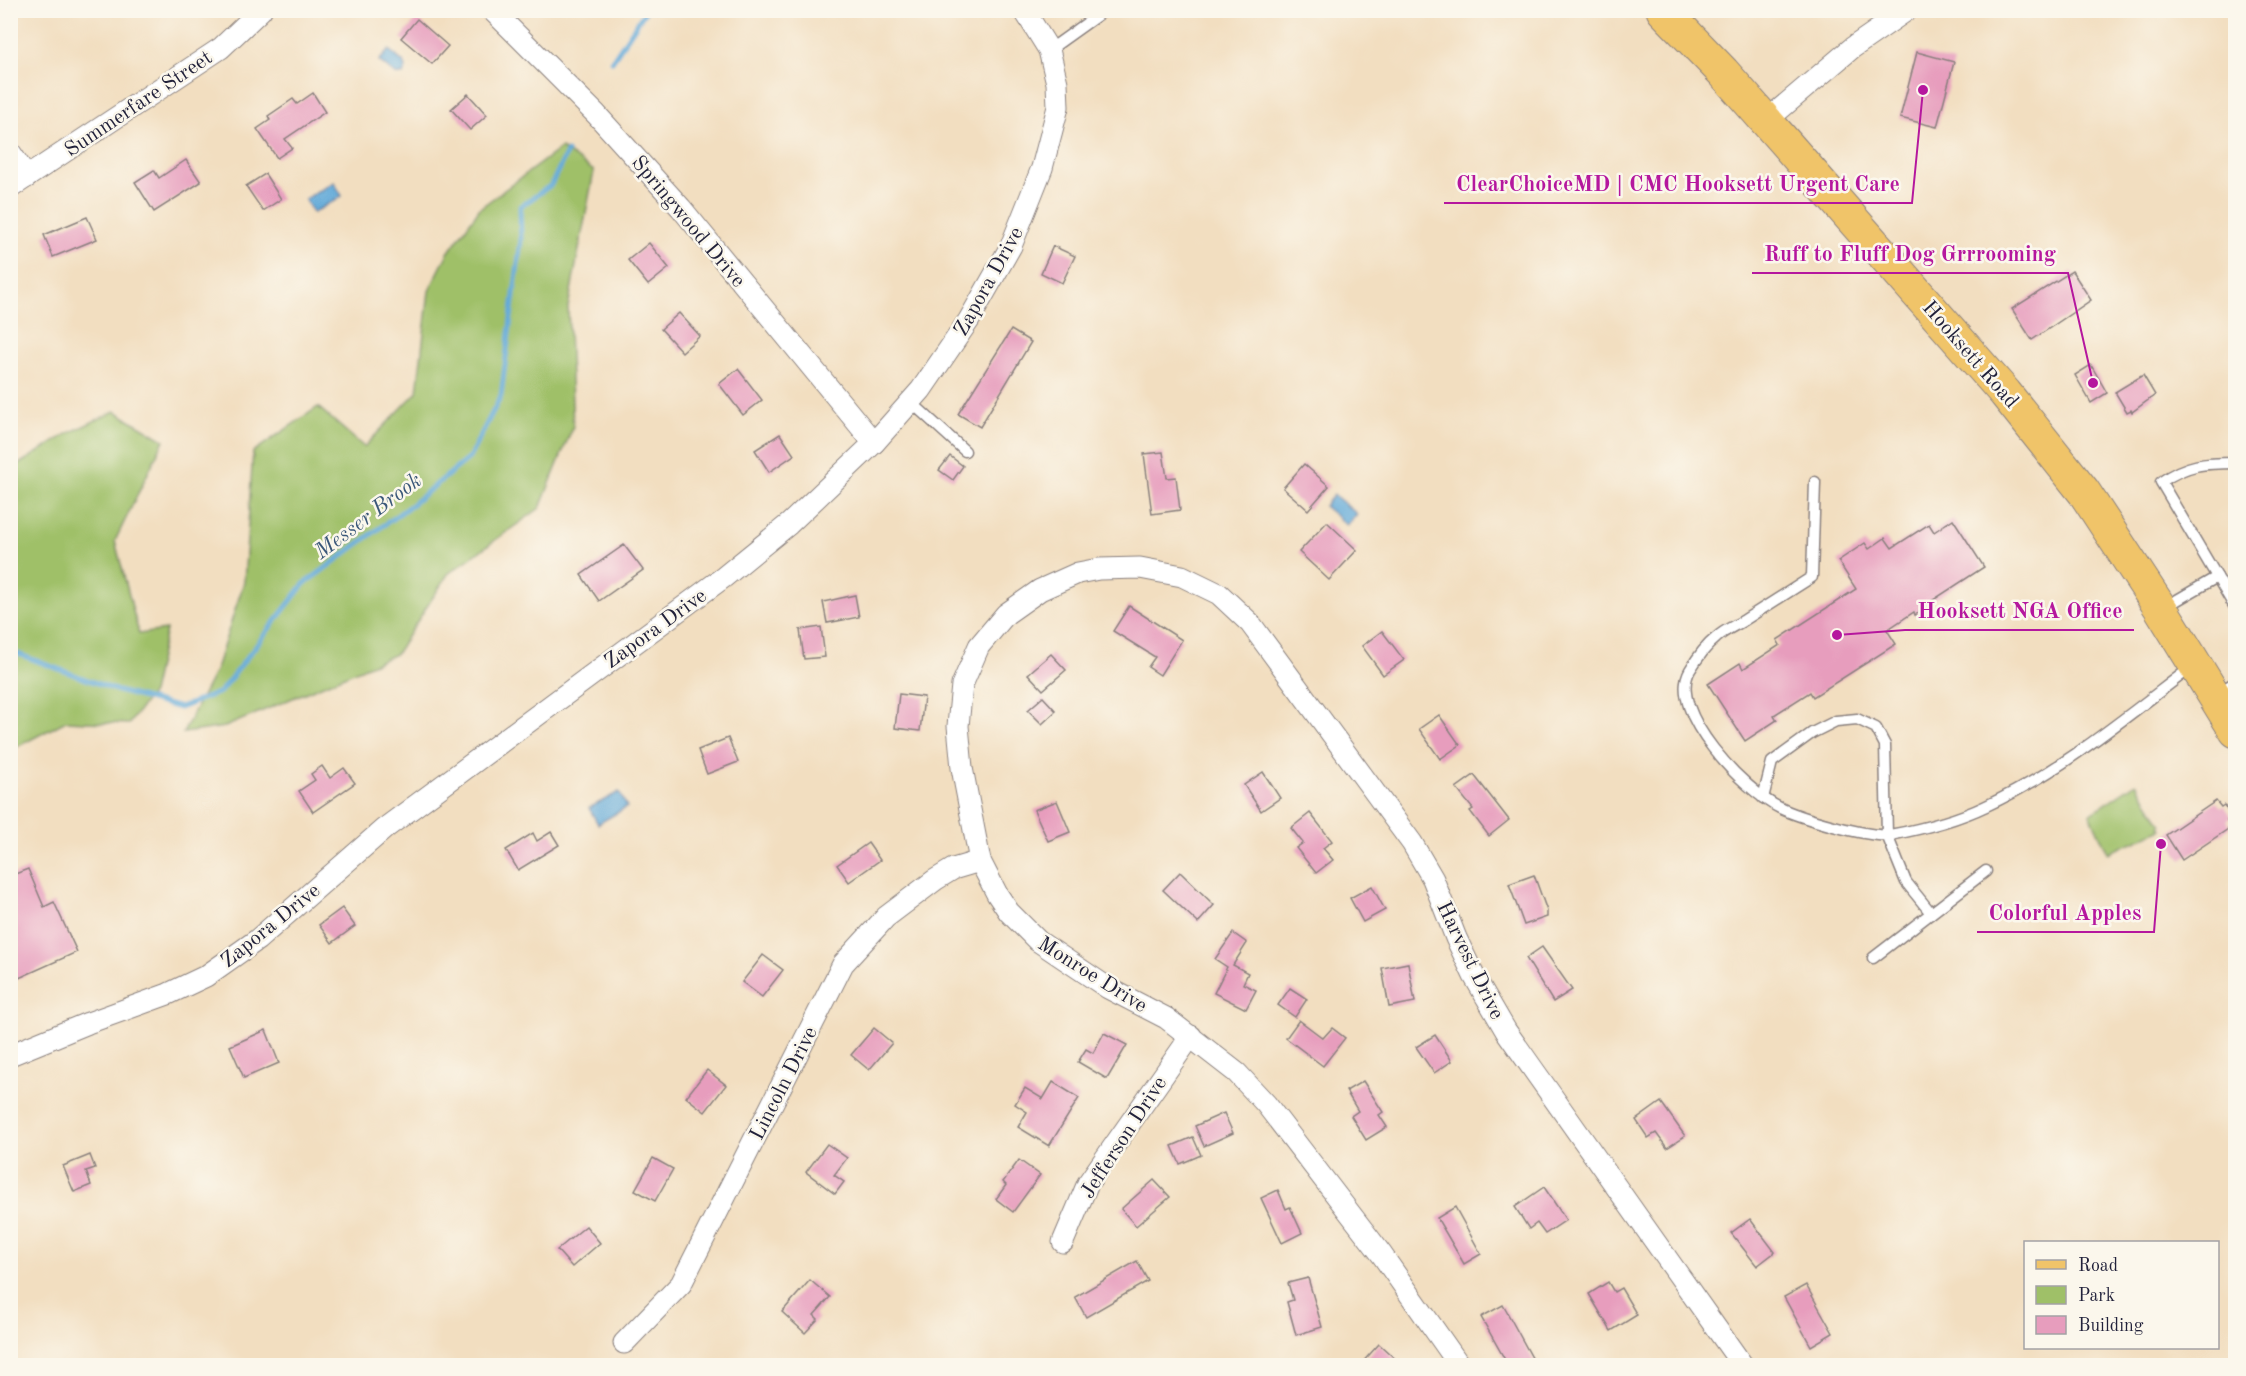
<svg xmlns="http://www.w3.org/2000/svg" width="2246" height="1376" viewBox="0 0 2246 1376" font-family="'Old Standard TT',serif">
	<style>
		.green { fill: #9fc068; stroke: #607152; stroke-width: 1.5 }
		.water { fill: #61a9d8; stroke: #42668a; stroke-width: 1.5 }
		.lines { fill: none; stroke-linecap: round; stroke-linejoin: round }
		.stream { stroke: #61a9d8; stroke-width: 5 }
		.building { fill: #e79dbd }
		.service-casing { stroke: #8a807e; stroke-width: 13 }
		.minor-casing { stroke: #8a807e; stroke-width: 23 }
		.primary-casing { stroke: #8a807e; stroke-width: 35 }
		.service { stroke: #fff; stroke-width: 10 }
		.minor { stroke: #fff; stroke-width: 21 }
		.primary { stroke: #f0c469; stroke-width: 33 }
		.labels { text-anchor: middle; stroke-width: 5; stroke-linejoin: round; paint-order: stroke }
		.street-label { font-size: 21px; fill: #22223b; stroke: #fbf7ec }
		.water-label { font-size: 22px; font-style: italic; fill: #3b587a; stroke: #fbf7ec }
		.leader { fill: none; stroke: #b5179e; stroke-width: 2 }
		.callout-dot { fill: #b5179e; stroke: #fbf7ec; stroke-width: 2 }
		.callout-label { font-size: 22px; text-anchor: middle; font-weight: bold; fill: #b5179e; stroke: #fbf7ec; stroke-width: 5; stroke-linejoin: round; paint-order: stroke }
	</style>
	<rect width="100%" height="100%" fill="#fbf7ec"/>
	<filter id="ink" filterUnits="userSpaceOnUse"><feTurbulence type="fractalNoise" baseFrequency=".0167" numOctaves="2"/><feDisplacementMap in="SourceGraphic" scale="12" xChannelSelector="R" yChannelSelector="G"/><feConvolveMatrix kernelMatrix="1 2 1 2 8 2 1 2 1" color-interpolation-filters="sRGB"/></filter>
	<filter id="wash" filterUnits="userSpaceOnUse"><feTurbulence type="fractalNoise" baseFrequency=".008" numOctaves="4" result="noise"/><feDisplacementMap in="SourceGraphic" scale="24" xChannelSelector="R" yChannelSelector="G"/><feGaussianBlur stdDeviation="1.35" result="paint"/><feColorMatrix in="noise" values="0 0 0 0 0 0 0 0 0 0 0 0 0 0 0 0 0 1.4 0 .05"/><feComposite in="paint" operator="in"/></filter>
	<g filter="url(#wash)">
		<rect width="100%" height="100%" fill="#f2dec0"/>
		<g class="green">
			<path d="M561,148L594,171L568,307L573,426L540,508L448,574L396,654L225,727L183,733L216,669L244,582L253,452L318,407L364,447L417,392L429,291L448,253L480,208Z"/>
			<path d="M115,411L164,440L115,541L139,634L166,630L152,693L129,724L66,721L11,750V469L67,434Z"/>
			<path d="M2136,783L2162,824L2160,826L2162,829L2108,853L2090,814Z"/>
		</g>
		<g class="water">
			<path d="M389,50L404,63L406,67L403,75L395,74L379,61Z"/>
			<path d="M334,182L342,196L313,213L305,199Z"/>
			<path d="M1334,495L1357,514L1347,525L1324,506Z"/>
			<path d="M619,792L627,807L598,824L589,808Z"/>
		</g>
		<g class="lines">
			<g class="stream">
				<path d="M612,61L646,10"/>
				<path d="M10,651L118,691L180,708L220,692L304,584L411,505L469,458L501,396L521,240L520,207L551,185L567,152"/>
			</g>
		</g>
		<g id="blocks">
			<g class="building">
				<path d="M417,19L448,46L432,64L401,38Z"/>
				<path d="M1917,52L1954,62L1937,127L1900,118Z"/>
				<path d="M313,93L325,112L285,139L292,148L277,158L257,129L270,120L268,116L293,99L297,104Z"/>
				<path d="M468,94L487,115L470,130L451,109Z"/>
				<path d="M186,160L201,182L154,212L135,182L154,170L159,178Z"/>
				<path d="M265,174L281,199L263,211L246,186Z"/>
				<path d="M87,217L97,239L53,257L44,235Z"/>
				<path d="M649,243L669,268L648,285L628,260Z"/>
				<path d="M1053,246L1075,256L1062,283L1041,273Z"/>
				<path d="M2072,271L2091,300L2032,340L2012,309Z"/>
				<path d="M679,313L700,336L682,352L661,329Z"/>
				<path d="M1011,330L1031,342L980,427L958,414Z"/>
				<path d="M2091,365L2107,393L2091,403L2075,375Z"/>
				<path d="M738,369L762,400L743,415L719,384Z"/>
				<path d="M2143,375L2155,395L2132,412L2131,410L2127,412L2115,392Z"/>
				<path d="M780,434L794,455L769,472L755,450Z"/>
				<path d="M1163,452L1167,478L1176,477L1180,510L1152,514L1144,454Z"/>
				<path d="M950,456L963,466L953,480L939,470Z"/>
				<path d="M1304,464L1329,486L1308,510L1283,488Z"/>
				<path d="M1953,519L1984,567L1927,604L1928,606L1915,615L1914,612L1887,630L1896,644L1813,697L1810,692L1774,715L1777,720L1745,741L1708,684L1740,663L1743,669L1780,645L1777,640L1856,589L1838,561L1865,543L1869,549L1885,538L1892,548L1929,524L1934,532Z"/>
				<path d="M1327,522L1357,550L1329,580L1299,552Z"/>
				<path d="M624,545L643,570L599,601L581,575Z"/>
				<path d="M855,595L859,617L827,623L823,602Z"/>
				<path d="M1129,606L1182,640L1160,675L1148,667L1155,657L1113,631Z"/>
				<path d="M821,627L825,657L804,659L800,630Z"/>
				<path d="M1382,631L1404,660L1383,675L1362,646Z"/>
				<path d="M1051,654L1066,670L1043,690L1028,674Z"/>
				<path d="M899,694L924,697L920,731L895,728Z"/>
				<path d="M1043,697L1056,711L1042,724L1028,710Z"/>
				<path d="M1439,715L1460,745L1440,759L1419,729Z"/>
				<path d="M728,738L738,762L707,774L698,750Z"/>
				<path d="M322,766L330,778L344,768L355,783L313,812L299,791L315,780L311,774Z"/>
				<path d="M1263,772L1280,798L1261,811L1244,785Z"/>
				<path d="M1474,775L1509,820L1489,836L1470,811L1473,809L1456,788Z"/>
				<path d="M1057,801L1070,832L1048,841L1034,810Z"/>
				<path d="M2216,801L2221,807L2224,805L2232,817L2227,820L2231,827L2182,860L2166,835Z"/>
				<path d="M1310,813L1332,841L1323,848L1333,860L1316,873L1296,848L1303,843L1291,828Z"/>
				<path d="M551,832L559,845L518,870L506,850L533,833L537,841Z"/>
				<path d="M868,843L880,860L849,882L837,865Z"/>
				<path d="M28,869L44,907L54,902L77,952L10,982V876Z"/>
				<path d="M1180,872L1214,905L1198,923L1163,890Z"/>
				<path d="M1534,875L1547,911V917L1524,925L1509,884Z"/>
				<path d="M1372,886L1385,910L1363,922L1350,898Z"/>
				<path d="M342,908L355,926L332,943L319,925Z"/>
				<path d="M1233,933L1247,943L1233,965L1248,973L1243,984L1256,990L1246,1009L1214,993L1227,967L1215,959Z"/>
				<path d="M1542,947L1572,990L1553,1002L1526,958Z"/>
				<path d="M763,955L783,970L762,997L742,982Z"/>
				<path d="M1408,963L1415,1002L1389,1007L1382,968Z"/>
				<path d="M1290,988L1307,999L1295,1017L1278,1005Z"/>
				<path d="M1299,1020L1323,1038L1332,1028L1345,1038L1323,1066L1286,1038Z"/>
				<path d="M874,1028L892,1043L869,1070L851,1055Z"/>
				<path d="M266,1030L279,1063L244,1078L230,1046Z"/>
				<path d="M1104,1033L1127,1045L1107,1079L1078,1062L1086,1049L1093,1053Z"/>
				<path d="M1435,1035L1452,1061L1434,1073L1416,1047Z"/>
				<path d="M707,1070L726,1085L705,1112L686,1097Z"/>
				<path d="M1363,1081L1383,1112L1379,1115L1387,1127L1366,1140L1351,1116L1358,1111L1346,1091Z"/>
				<path d="M1053,1082L1079,1098L1049,1146L1018,1127L1027,1112L1015,1104L1025,1088L1043,1099Z"/>
				<path d="M1661,1102L1685,1136L1667,1148L1656,1133L1648,1138L1636,1120Z"/>
				<path d="M1224,1113L1233,1133L1204,1146L1195,1126Z"/>
				<path d="M1193,1137L1201,1155L1180,1164L1172,1146Z"/>
				<path d="M827,1144L847,1158L834,1175L844,1182L835,1194L806,1172Z"/>
				<path d="M90,1155L95,1168L86,1171L91,1185L74,1192L63,1166Z"/>
				<path d="M653,1158L673,1169L655,1201L635,1190Z"/>
				<path d="M1019,1160L1040,1175L1013,1212L996,1199L1006,1185L1003,1182Z"/>
				<path d="M1154,1180L1170,1197L1136,1226L1121,1209Z"/>
				<path d="M1544,1187L1566,1220L1545,1234L1537,1223L1529,1229L1515,1207Z"/>
				<path d="M1278,1190L1286,1209L1290,1207L1302,1233L1282,1243L1261,1198Z"/>
				<path d="M1455,1207L1481,1254L1464,1264L1437,1218Z"/>
				<path d="M1750,1219L1775,1252L1757,1266L1731,1233Z"/>
				<path d="M586,1226L600,1243L572,1267L557,1250Z"/>
				<path d="M1137,1261L1148,1281L1086,1317L1075,1297Z"/>
				<path d="M1308,1278L1322,1327L1296,1335L1287,1302L1293,1300L1288,1283Z"/>
				<path d="M810,1280L830,1297L814,1315L818,1319L805,1333L782,1312Z"/>
				<path d="M1608,1282L1614,1292L1621,1288L1637,1315L1611,1331L1589,1294Z"/>
				<path d="M1806,1285L1833,1333L1811,1346L1784,1297Z"/>
				<path d="M1503,1305L1536,1365H1508L1481,1317Z"/>
				<path d="M1379,1344L1402,1365H1360Z"/>
			</g>
		</g>
	</g>
	<g filter="url(#ink)">
		<use href="#blocks" fill-opacity="0" stroke="#8a807e" stroke-width="1.5"/>
		<g class="lines">
			<g class="service-casing">
				<g id="service">
					<path d="M1049,50L1105,10"/>
					<path d="M911,402L965,451"/>
					<path d="M2236,463C2204,463 2187,464 2161,482L2236,609"/>
					<path d="M1815,482L1812,577C1790,591 1768,605 1746,619C1737,625 1724,630 1716,638C1707,645 1696,660 1690,670C1666,711 1746,792 1780,808C1801,818 1869,838 1890,835C1922,829 1957,820 1986,806C2062,771 2127,716 2193,666"/>
					<path d="M2165,607L2217,577"/>
					<path d="M2217,693L2236,682"/>
					<path d="M1763,798L1772,762L1812,733L1836,721L1857,719L1876,728L1885,745L1887,835L1906,882L1931,913"/>
					<path d="M1873,958L1986,871"/>
				</g>
			</g>
			<g class="minor-casing">
				<g id="minor">
					<path d="M492,10L596,114L681,208L874,443"/>
					<path d="M1766,121L1852,48L1907,10"/>
					<path d="M10,152L27,177"/>
					<path d="M10,188L221,48L261,10"/>
					<path d="M10,1055L88,1023L168,994L206,976L257,940L384,829L724,577L789,524L874,443L921,390L969,320L1011,246L1042,168L1058,107L1057,83L1049,50L1024,10"/>
					<path d="M1063,1242L1088,1183L1191,1036"/>
					<path d="M624,1343L681,1284L843,964L886,917L935,880L953,869L980,861"/>
					<path d="M1460,1366L1382,1255L1266,1104L1237,1073L1166,1018L1108,988L1038,941L1009,912L997,894L980,861L962,768L958,726L962,685L979,646L1006,614L1040,590L1078,573L1099,569L1140,568L1182,576L1219,594L1250,623L1412,843L1433,879L1456,938L1474,976L1506,1031L1743,1366"/>
				</g>
			</g>
			<g class="primary-casing">
				<path id="primary" d="M1663,10L1723,72L2005,393L2084,492L2161,609L2236,731"/>
			</g>
			<use href="#service" class="service"/>
			<use href="#minor" class="minor"/>
			<use href="#primary" class="primary"/>
		</g>
	</g>
	<g class="labels">
		<g class="street-label">
			<text transform="translate(138 103) rotate(-34)" y="7">Summerfare Street</text>
			<text transform="translate(689 221) rotate(50)" y="7">Springwood Drive</text>
			<text transform="translate(988 281) rotate(-61)" y="7">Zapora Drive</text>
			<text transform="translate(1971 354) rotate(49)" y="7">Hooksett Road</text>
			<text transform="translate(655 628) rotate(-36)" y="7">Zapora Drive</text>
			<text transform="translate(270 925) rotate(-39)" y="7">Zapora Drive</text>
			<text transform="translate(1471 960) rotate(64)" y="7">Harvest Drive</text>
			<text transform="translate(1093 974) rotate(32)" y="7">Monroe Drive</text>
			<text transform="translate(783 1083) rotate(-63)" y="7">Lincoln Drive</text>
			<text transform="translate(1123 1137) rotate(-57)" y="7">Jefferson Drive</text>
		</g>
		<g class="water-label">
			<text transform="translate(367 515) rotate(-37)" y="8">Messer Brook</text>
		</g>
	</g>
	<path class="leader" d="M1923 90L1912 203H1444M2093 383L2068 273H1752M1837 635L1905 630H2134M2161 844L2154 932H1977"/>
	<g class="callout-dot">
		<circle cx="1923" cy="90" r="6"/>
		<circle cx="2093" cy="383" r="6"/>
		<circle cx="1837" cy="635" r="6"/>
		<circle cx="2161" cy="844" r="6"/>
	</g>
	<g class="callout-label">
		<text x="1678" y="191">ClearChoiceMD | CMC Hooksett Urgent Care</text>
		<text x="1910" y="261">Ruff to Fluff Dog Grrrooming</text>
		<text x="2020" y="618">Hooksett NGA Office</text>
		<text x="2065" y="920">Colorful Apples</text>
	</g>
	<rect width="2246" height="1376" fill="none" stroke="#fbf7ec" stroke-width="36"/>
	<rect x="2024" y="1241" width="195" height="108" fill="#fbf7ec" stroke="#a4a2a5" stroke-width="1.5"/>
	<rect x="2036" y="1260" width="30" height="9" fill="#f0c469" stroke="#a4a2a5" stroke-width="1.5"/>
	<text x="2078" y="1271" font-size="18" fill="#22223b">Road</text>
	<rect x="2036" y="1286" width="30" height="18" fill="#9fc068" stroke="#a4a2a5" stroke-width="1.5"/>
	<text x="2078" y="1301" font-size="18" fill="#22223b">Park</text>
	<rect x="2036" y="1316" width="30" height="18" fill="#e79dbd" stroke="#a4a2a5" stroke-width="1.5"/>
	<text x="2078" y="1331" font-size="18" fill="#22223b">Building</text>
</svg>
